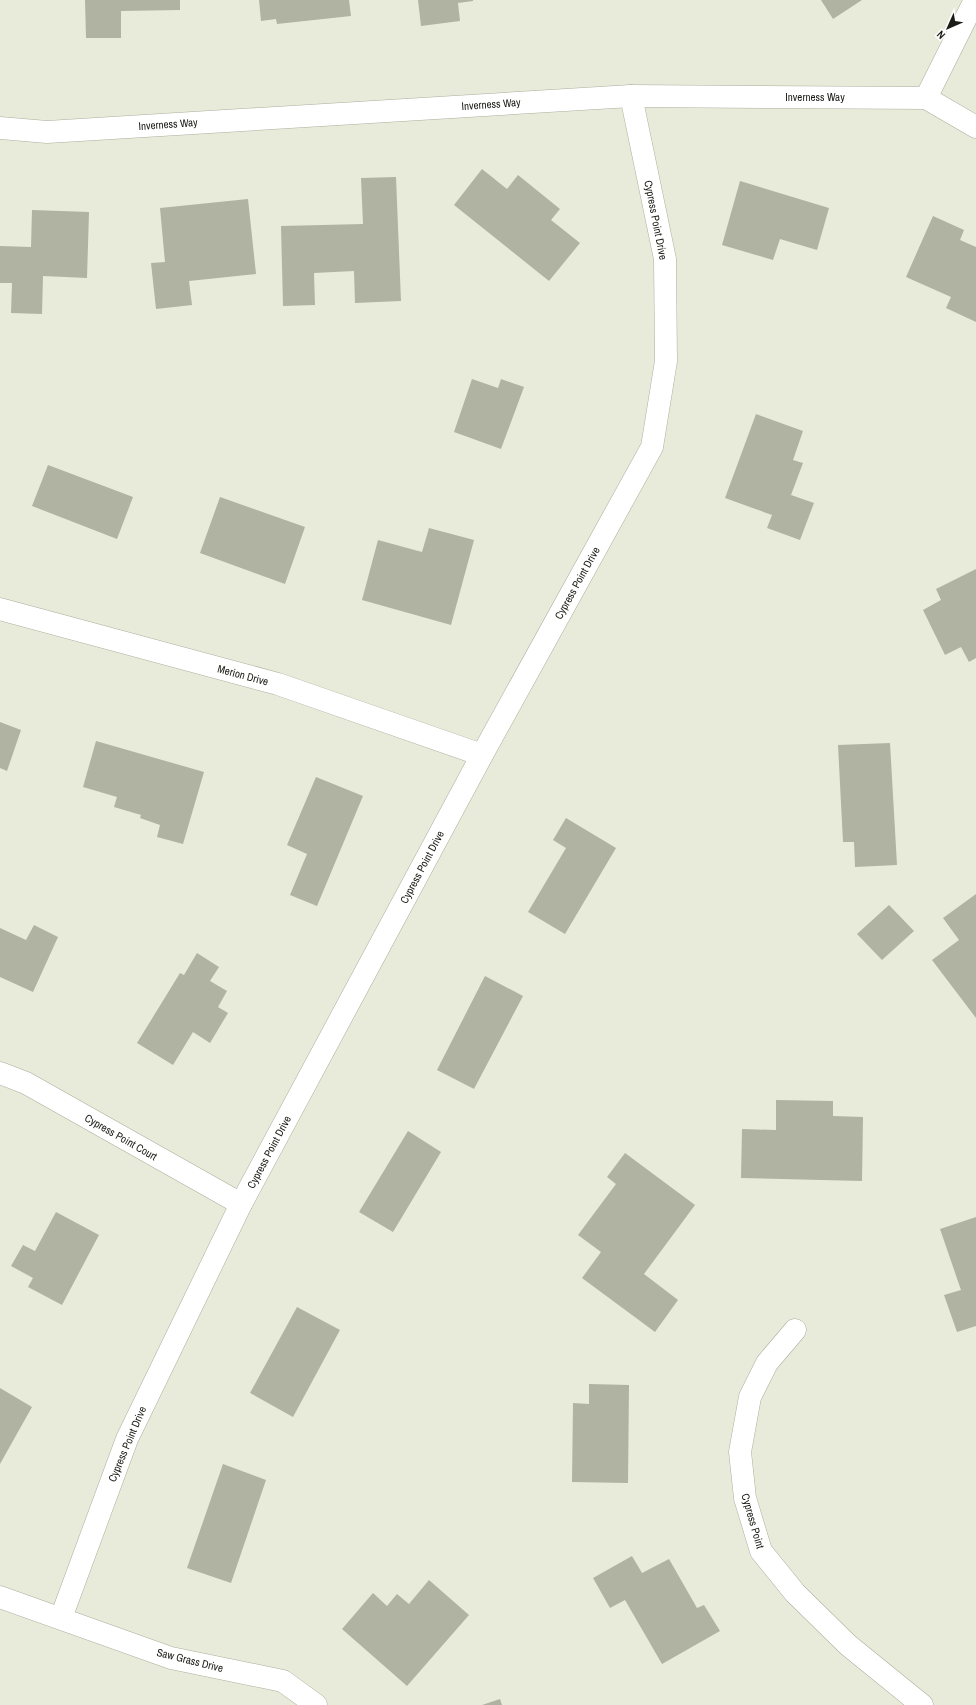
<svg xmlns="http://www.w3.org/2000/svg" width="976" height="1705" viewBox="0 0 976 1705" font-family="'Archivo Narrow',sans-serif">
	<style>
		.building { fill: #b0b2a2 }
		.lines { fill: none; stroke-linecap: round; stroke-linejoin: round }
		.street-casing { stroke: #abae9d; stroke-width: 23 }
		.street { stroke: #fff; stroke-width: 22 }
		.labels { text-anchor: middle; stroke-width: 3; stroke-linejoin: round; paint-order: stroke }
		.street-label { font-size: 11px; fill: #1b1c16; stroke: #fff }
	</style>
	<rect width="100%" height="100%" fill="#e9ebda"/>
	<g class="building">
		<path d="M85,0H180V10L121,11V38H86Z"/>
		<path d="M259,0H349L351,16L277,24L276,19L261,21Z"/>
		<path d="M418,0H473V1L458,3L460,21L421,26Z"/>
		<path d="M821,0H862L833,19Z"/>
		<path d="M482,169L507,189L518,175L560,209L551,220L580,243L549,281L454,205Z"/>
		<path d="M396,177L401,301L355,303L354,271L314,273L315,305L283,306L281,226L363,224L361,178Z"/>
		<path d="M740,181L829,208L817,250L780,239L773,260L722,245Z"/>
		<path d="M248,199L256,274L189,281L192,305L156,309L151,263L165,262L160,208Z"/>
		<path d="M32,210L89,212L87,278L43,276L42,314L11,313L12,283H0V246L31,247Z"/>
		<path d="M933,216L964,230L960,240L976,247V322L946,308L951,297L906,277Z"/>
		<path d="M472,379L498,388L501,379L524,387L501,449L454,432Z"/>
		<path d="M756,414L803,431L793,460L803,463L791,495L814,503L800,540L767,528L772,515L725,498Z"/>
		<path d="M48,465L133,497L117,539L32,506Z"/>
		<path d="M220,497L305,527L285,584L200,553Z"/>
		<path d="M429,528L474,540L451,625L362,600L378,540L422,552Z"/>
		<path d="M976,569V658L969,662L961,647L945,655L923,610L941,600L936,589Z"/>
		<path d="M0,722L21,730L7,771L0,768Z"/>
		<path d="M96,741L204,772L183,844L157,837L160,825L140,818L141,815L114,807L117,797L83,787Z"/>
		<path d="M890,743L897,865L855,867L854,842H843L838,745Z"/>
		<path d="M316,777L363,796L317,906L290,895L307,854L287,845Z"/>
		<path d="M566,818L616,848L565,934L528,912L566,848L553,840Z"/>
		<path d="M976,894V1018L932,960L959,940L943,918Z"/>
		<path d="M889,905L914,931L882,960L857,934Z"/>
		<path d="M34,925L58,937L33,992L0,977V928L26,940Z"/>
		<path d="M197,953L219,967L210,981L227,991L218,1007L228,1013L210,1043L193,1032L173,1065L137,1043L180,973L184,975Z"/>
		<path d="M485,976L523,996L474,1089L437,1070Z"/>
		<path d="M776,1100L833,1101V1116L863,1117L862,1181L741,1178L742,1129L776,1130Z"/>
		<path d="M408,1131L441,1152L393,1232L359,1212Z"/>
		<path d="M625,1153L695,1205L644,1274L678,1300L655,1332L582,1278L601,1252L578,1235L616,1184L607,1177Z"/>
		<path d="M56,1212L99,1235L62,1305L28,1287L33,1278L11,1266L23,1245L35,1251Z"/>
		<path d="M976,1217V1326L957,1332L944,1295L961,1290L940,1229Z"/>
		<path d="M297,1307L340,1330L293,1417L250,1393Z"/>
		<path d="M589,1384L629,1385L628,1483L572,1482L573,1403L589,1404Z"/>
		<path d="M0,1388L32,1407L0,1464Z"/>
		<path d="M223,1464L266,1480L231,1583L187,1568Z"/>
		<path d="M632,1556L642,1573L669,1559L697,1608L704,1605L720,1631L662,1664L625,1600L610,1608L593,1578Z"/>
		<path d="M429,1580L469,1615L407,1686L342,1629L373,1593L387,1606L397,1594L409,1604Z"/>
		<path d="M500,1699L502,1705H482Z"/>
	</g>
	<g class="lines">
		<g class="street-casing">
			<g id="street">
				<path d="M926,98L975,0"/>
				<path d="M0,128L47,132L631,96L926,98L976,127"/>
				<path d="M0,609L278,684L482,755"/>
				<path d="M0,1073L26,1083L241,1204"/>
				<path d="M795,1330L767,1363L750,1397L740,1452L745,1498L761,1551L795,1593L848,1645L922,1705"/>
				<path d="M0,1597L171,1658L283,1681L316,1705"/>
				<path d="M61,1618L127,1439L241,1204L482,755L652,447L666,361L665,259L631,96"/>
			</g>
		</g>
		<use href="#street" class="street"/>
	</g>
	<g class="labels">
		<g class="street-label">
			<text x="815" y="101">Inverness Way</text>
			<text transform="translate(491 104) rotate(-4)" y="4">Inverness Way</text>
			<text transform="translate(168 124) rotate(-4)" y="4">Inverness Way</text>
			<text transform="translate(656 220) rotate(79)" y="4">Cypress Point Drive</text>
			<text transform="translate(577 583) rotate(-61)" y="4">Cypress Point Drive</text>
			<text transform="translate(243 675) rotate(15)" y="4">Merion Drive</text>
			<text transform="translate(422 867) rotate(-62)" y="4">Cypress Point Drive</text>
			<text transform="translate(121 1137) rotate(30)" y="4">Cypress Point Court</text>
			<text transform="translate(269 1152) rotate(-62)" y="4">Cypress Point Drive</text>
			<text transform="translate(127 1444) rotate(-67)" y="4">Cypress Point Drive</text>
			<text transform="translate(753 1521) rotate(74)" y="4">Cypress Point</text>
			<text transform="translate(190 1660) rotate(14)" y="4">Saw Grass Drive</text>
		</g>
	</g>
	<g transform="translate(948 28) rotate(225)" stroke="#ffffff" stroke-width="3" paint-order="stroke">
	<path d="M0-3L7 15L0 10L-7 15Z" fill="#1b1c16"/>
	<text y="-6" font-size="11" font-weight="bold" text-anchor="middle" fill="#1b1c16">N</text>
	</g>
</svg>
